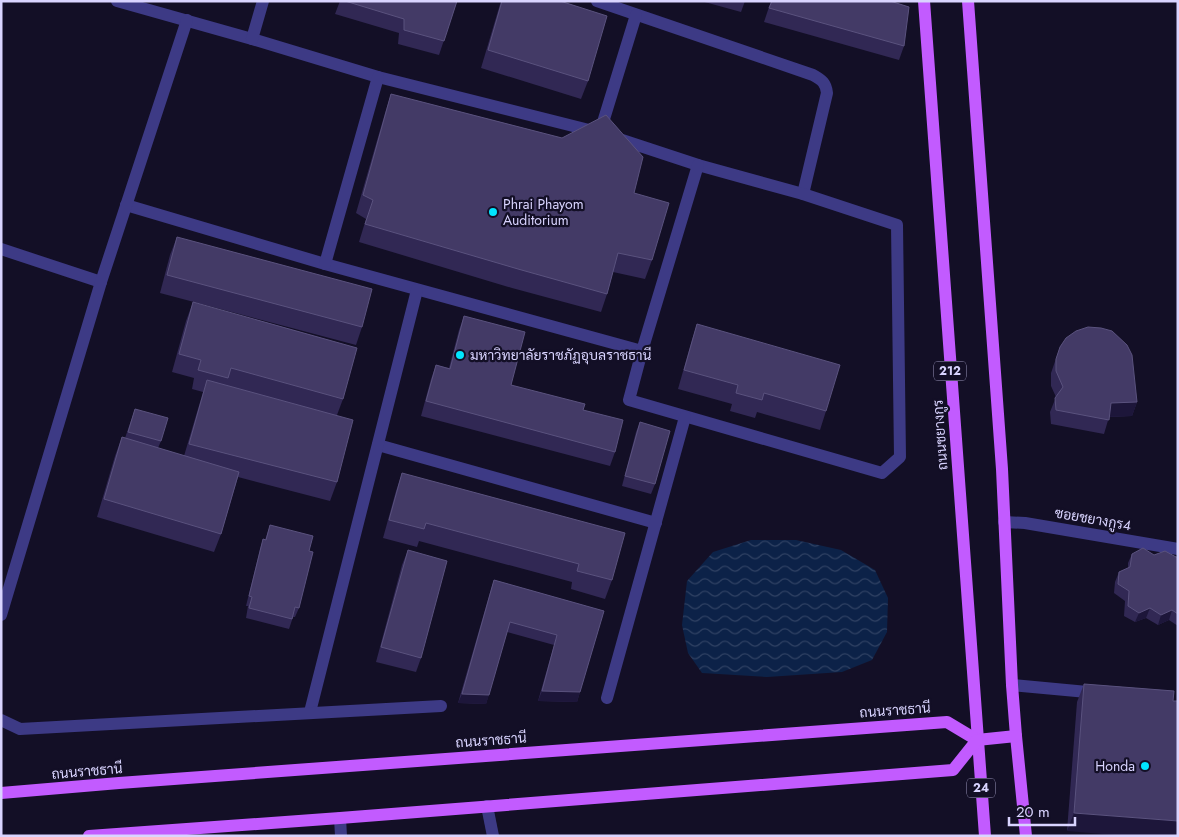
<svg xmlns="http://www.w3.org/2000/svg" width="1179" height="837" viewBox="0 0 1179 837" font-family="Jost,Sarabun,sans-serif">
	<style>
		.water { fill: url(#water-waves) }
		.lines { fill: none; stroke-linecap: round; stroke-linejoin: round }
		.minor { stroke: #3d3a85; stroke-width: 12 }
		.major { stroke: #c25bff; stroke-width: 12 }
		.wall { fill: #312854 }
		.shaded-wall { fill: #1d163a }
		.building { fill: #433a66; stroke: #5a527e }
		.poi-dot { fill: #00e5ff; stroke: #130f26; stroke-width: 2 }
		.labels { text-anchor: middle; stroke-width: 4.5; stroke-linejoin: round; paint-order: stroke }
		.shield { fill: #130f26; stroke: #9e99be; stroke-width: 1 }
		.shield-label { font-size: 12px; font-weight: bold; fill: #d9d4ff }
		.poi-label { font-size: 14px; fill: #d9d4ff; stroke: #130f26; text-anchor: start }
		.street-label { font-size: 14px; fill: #d9d4ff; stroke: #130f26 }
	</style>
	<defs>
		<pattern id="water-waves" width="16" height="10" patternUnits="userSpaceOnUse" patternTransform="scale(1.25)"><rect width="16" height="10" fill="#0c2248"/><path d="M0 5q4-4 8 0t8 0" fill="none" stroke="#2f4163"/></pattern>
	</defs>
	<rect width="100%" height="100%" fill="#130f26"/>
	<path class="water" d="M751,540H796L841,550L875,570L888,598L887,632L872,660L842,672L767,677L702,673L688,653L682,625L687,581L713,552Z"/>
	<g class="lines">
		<g class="minor">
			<path d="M117,1L252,39L378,77L597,132"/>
			<path d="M597,1L813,75C822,80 826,83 827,93L803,194"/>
			<path d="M252,39L263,1"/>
			<path d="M600,132L636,15"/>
			<path d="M126,205L325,264L642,351L629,400L882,473L900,457L897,225L803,194L698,165L616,138"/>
			<path d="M1,249L101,282"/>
			<path d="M325,264L378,77"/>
			<path d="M642,351L698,165"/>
			<path d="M378,445L656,523"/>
			<path d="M1004,522L1025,523L1178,549"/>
			<path d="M1,615L101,282L187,20"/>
			<path d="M1012,685L1098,693"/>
			<path d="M607,698L685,417"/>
			<path d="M310,712L417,290"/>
			<path d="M1,720L20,729L441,706"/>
			<path d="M487,806L493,836"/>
			<path d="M340,818L341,836"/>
		</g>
		<g class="major">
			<path d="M924,1L985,836"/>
			<path d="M968,1L1002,469L1012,685L1016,736L1026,836"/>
			<path d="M1,793L119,783L947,722L977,740L1016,736"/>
			<path d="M89,836L340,818L953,770L977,740"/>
		</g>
	</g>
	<g class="wall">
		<path d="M340,1H457L439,55L398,44L399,33L335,14Z"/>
		<path d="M501,1H560L588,81L581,99L481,68Z"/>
		<path d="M701,1H745L741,12Z"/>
		<path d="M771,1H890L904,46L899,60L764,22Z"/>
		<path d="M391,94L634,193L652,260L645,279L613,272L607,294L601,312L512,288L359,242L366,219L356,213L385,113Z"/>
		<path d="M177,237L362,327L356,345L160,293L170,255Z"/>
		<path d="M193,302L343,399L337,415V482L330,501L238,477L221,534L214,552L97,517L115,456L122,437L125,438L135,409L161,441L158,448L184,456L203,392L192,389L194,378L172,372L186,321Z"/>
		<path d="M464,316L511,385L583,410L615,452L610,466L421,416L431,379L436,365L449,368L459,330Z"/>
		<path d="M697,324L826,411L820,430L757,412L755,418L730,411L732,404L678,389L691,343Z"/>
		<path d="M1060,347L1137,402L1132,416L1109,417L1104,434L1051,424L1050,412L1056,397L1051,386V373Z"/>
		<path d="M640,422L655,484L651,494L622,486L636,432Z"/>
		<path d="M402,473L612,580L605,599L571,589L572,582L419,541L417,547L383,538L396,491Z"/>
		<path d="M270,525L309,551L299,608L295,617H293L289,629L246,618L248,606H246L260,549L263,539L265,540Z"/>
		<path d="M408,550L421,658L416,672L376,662L402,565Z"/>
		<path d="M1132,554L1176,557H1178V626L1169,620L1158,625L1146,618L1135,622L1124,616L1125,601L1114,593L1115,582L1119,572L1128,568V563Z"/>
		<path d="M494,580L604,611L577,702L538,701L554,645L507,632L486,704L458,703L491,589Z"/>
		<path d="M1084,684L1174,691L1067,831L1077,702Z"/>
	</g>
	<g class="shaded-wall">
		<path d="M1137,402L1132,416L1106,417L1111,403Z"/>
		<path d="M1150,608L1146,618L1135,622L1139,613Z"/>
		<path d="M1172,610L1169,620L1158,625L1161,615Z"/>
		<path d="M542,691L580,692L577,702L538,701Z"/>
		<path d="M462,694L489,695L486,704L458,703Z"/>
		<path d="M1074,813L1178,821V836H1125L1067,831Z"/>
	</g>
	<g class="building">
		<path d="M345,1H457L444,41L404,30V19Z"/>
		<path d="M502,1H560L607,16L588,81L488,50Z"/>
		<path d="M772,1H890L909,7L904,46L769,8Z"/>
		<path d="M391,94L562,138L606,115L643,157L634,193L669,203L652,260L618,253L607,294L518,269L365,224L373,200L363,195Z"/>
		<path d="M177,237L372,289L362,327L167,275Z"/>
		<path d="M193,302L357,348L343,399L231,368L228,378L198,370L201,360L179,354Z"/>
		<path d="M464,316L525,332L511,385L585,404L583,410L623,420L615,452L426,401L436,365L450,369Z"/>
		<path d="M697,324L840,365L826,411L764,393L762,400L736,393L738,385L684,370Z"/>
		<path d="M1088,327L1101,328L1112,331L1127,345L1132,355L1137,402L1111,403L1109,420L1056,410L1055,398L1063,387L1056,371V359L1060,347L1066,338L1076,331Z"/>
		<path d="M207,380L353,420L337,482L189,444Z"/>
		<path d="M135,409L168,418L161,441L128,432Z"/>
		<path d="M640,422L670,431L655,484L625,476Z"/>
		<path d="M122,437L239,472L221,534L104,499Z"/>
		<path d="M402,473L625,533L612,580L577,571L579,564L426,523L424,529L389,520Z"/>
		<path d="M270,525L313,536L309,551L313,552L299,608L295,607L292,619L249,608L252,597L249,596L263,539L266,540Z"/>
		<path d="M1143,548L1154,555L1165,551L1176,557H1178V614L1172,610L1161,615L1150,608L1139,613L1128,606L1129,591L1118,584L1119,572L1130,567L1132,554Z"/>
		<path d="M408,550L447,561L421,658L381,647Z"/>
		<path d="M494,580L604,611L580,692L542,691L557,635L510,622L489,695L462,694Z"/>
		<path d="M1084,684L1174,691L1173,701H1178V821L1074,813Z"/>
	</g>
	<g class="poi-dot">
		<circle cx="493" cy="212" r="5"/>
		<circle cx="460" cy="355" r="5"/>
		<circle cx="1145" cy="766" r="5"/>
	</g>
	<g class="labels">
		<g class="shield">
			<rect x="934" y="361.5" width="32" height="19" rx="4"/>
			<rect x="967" y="778.5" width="28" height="19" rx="4"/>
		</g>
		<g class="shield-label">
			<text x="950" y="375">212</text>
			<text x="981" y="792">24</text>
		</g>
		<g class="poi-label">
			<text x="503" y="209">Phrai Phayom<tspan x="503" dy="16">Auditorium</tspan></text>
			<text x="470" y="360">มหาวิทยาลัยราชภัฏอุบลราชธานี</text>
			<text x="1135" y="771" text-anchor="end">Honda</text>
		</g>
		<g class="street-label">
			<text transform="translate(940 435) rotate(-94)" y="5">ถนนชยางกูร</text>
			<text transform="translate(1093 519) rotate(10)" y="5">ซอยชยางกูร4</text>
			<text transform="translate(895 710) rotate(-4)" y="5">ถนนราชธานี</text>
			<text transform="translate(491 740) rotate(-4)" y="5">ถนนราชธานี</text>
			<text transform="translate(87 771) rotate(-5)" y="5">ถนนราชธานี</text>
		</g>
	</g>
	<rect width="1179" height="837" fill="none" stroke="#d9d4ff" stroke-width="5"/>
	<path d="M1009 817v8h66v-8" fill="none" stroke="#d9d4ff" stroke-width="2.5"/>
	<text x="1016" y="817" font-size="15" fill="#d9d4ff" stroke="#130f26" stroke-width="4" paint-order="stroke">20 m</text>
</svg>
